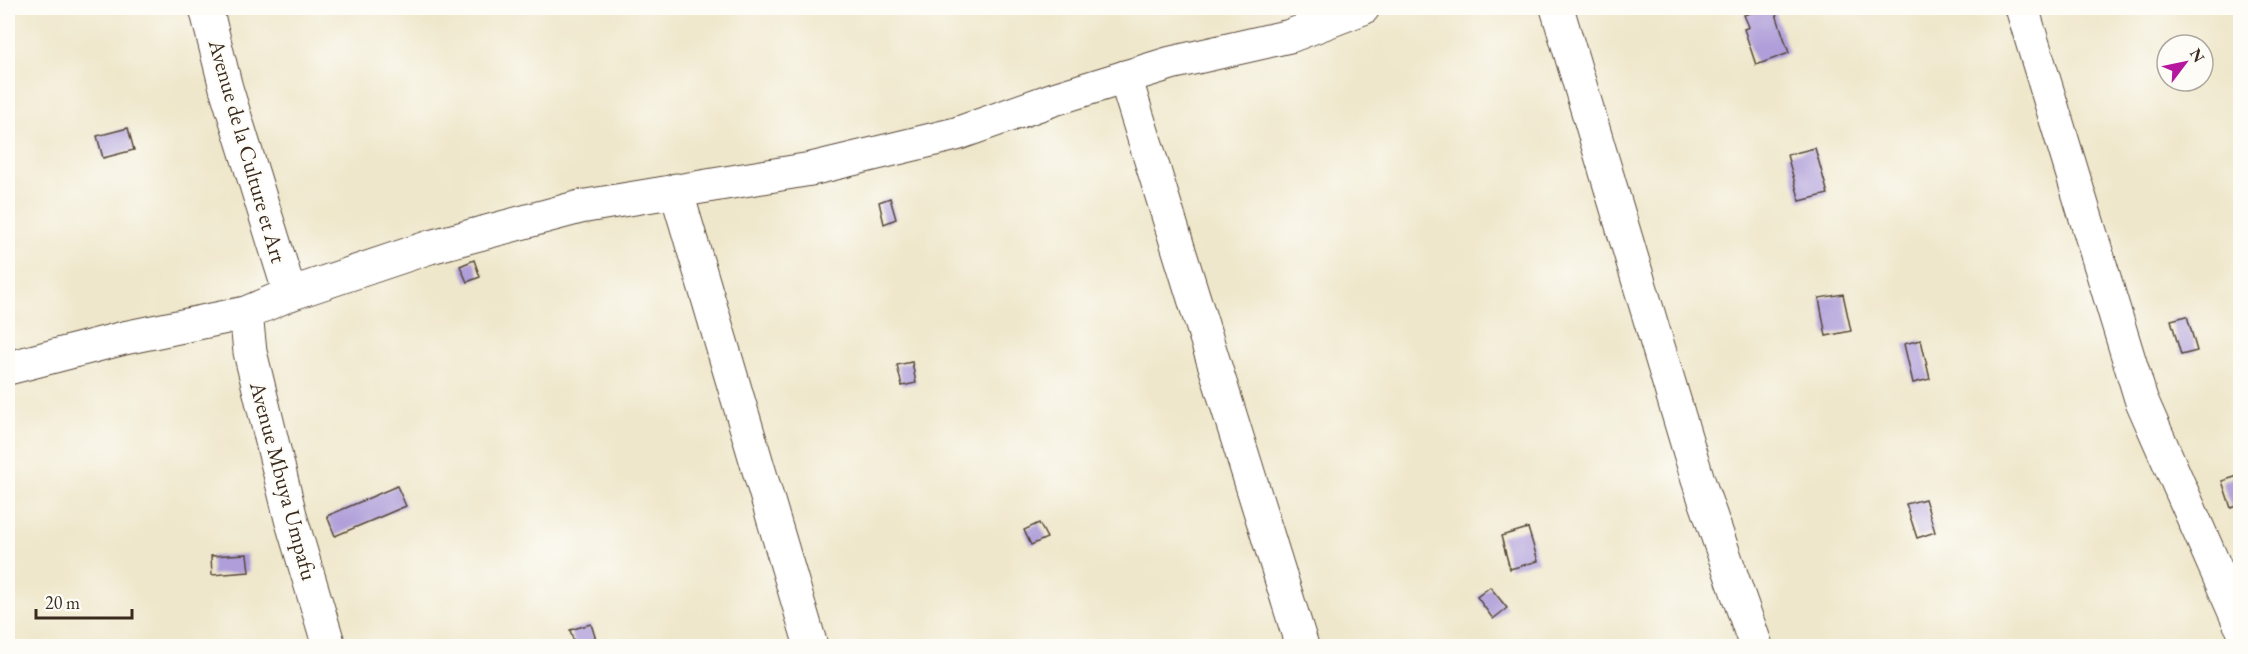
<svg xmlns="http://www.w3.org/2000/svg" width="2248" height="654" viewBox="0 0 2248 654" font-family="'EB Garamond',serif">
	<style>
		.building { fill: #af9ed9 }
		.lines { fill: none; stroke-linecap: round; stroke-linejoin: round }
		.minor-casing { stroke: #564638; stroke-width: 35 }
		.minor { stroke: #fff; stroke-width: 33 }
		.labels { text-anchor: middle; stroke-width: 4.5; stroke-linejoin: round; paint-order: stroke }
		.street-label { font-size: 22px; fill: #3b2a1e; stroke: #fdfcf7 }
	</style>
	<rect width="100%" height="100%" fill="#fdfcf7"/>
	<filter id="ink" filterUnits="userSpaceOnUse"><feTurbulence type="fractalNoise" baseFrequency=".0167" numOctaves="2"/><feDisplacementMap in="SourceGraphic" scale="12" xChannelSelector="R" yChannelSelector="G"/><feConvolveMatrix kernelMatrix="1 2 1 2 8 2 1 2 1" color-interpolation-filters="sRGB"/></filter>
	<filter id="wash" filterUnits="userSpaceOnUse"><feTurbulence type="fractalNoise" baseFrequency=".008" numOctaves="4" result="noise"/><feDisplacementMap in="SourceGraphic" scale="24" xChannelSelector="R" yChannelSelector="G"/><feGaussianBlur stdDeviation="1.35" result="paint"/><feColorMatrix in="noise" values="0 0 0 0 0 0 0 0 0 0 0 0 0 0 0 0 0 1.4 0 .05"/><feComposite in="paint" operator="in"/></filter>
	<g filter="url(#wash)">
		<rect width="100%" height="100%" fill="#efe7cb"/>
		<g id="blocks">
			<g class="building">
				<path d="M745,8H766V9L746,12Z"/>
				<path d="M1765,8H1774L1789,53L1756,65L1744,29L1749,27L1744,15Z"/>
				<path d="M128,128L134,150L103,158L97,136Z"/>
				<path d="M1815,148L1828,194L1800,201L1787,155Z"/>
				<path d="M890,198L896,219L884,224L879,202Z"/>
				<path d="M474,260L480,277L467,282L460,266Z"/>
				<path d="M1843,294L1851,331L1826,336L1819,298Z"/>
				<path d="M2187,316L2197,351L2181,355L2171,320Z"/>
				<path d="M1921,340L1930,379L1913,383L1904,344Z"/>
				<path d="M912,362L916,383L902,386L897,365Z"/>
				<path d="M2238,476L2240,481V505L2231,508L2222,481Z"/>
				<path d="M397,486L406,506L335,536L327,516Z"/>
				<path d="M1925,499L1935,532L1917,538L1906,504Z"/>
				<path d="M1039,523L1047,538L1031,545L1024,530Z"/>
				<path d="M1528,528L1538,561L1510,569L1501,536Z"/>
				<path d="M247,554L249,572L212,575L211,556Z"/>
				<path d="M1490,587L1507,608L1493,619L1477,597Z"/>
				<path d="M591,624L598,646H575L570,630Z"/>
			</g>
		</g>
	</g>
	<g filter="url(#ink)">
		<use href="#blocks" fill-opacity="0" stroke="#564638" stroke-width="1.5"/>
		<g class="lines">
			<g class="minor-casing">
				<g id="minor">
					<path d="M206,8L226,88L290,294"/>
					<path d="M1557,8L1698,480L1756,646"/>
					<path d="M2022,8L2141,399L2240,624"/>
					<path d="M1125,77L1302,646"/>
					<path d="M676,190L811,646"/>
					<path d="M246,313L250,352L291,519L329,646"/>
					<path d="M8,368L124,338L246,313L290,294L430,247L580,207L811,169L956,134L1054,99L1171,63L1290,36L1363,8"/>
				</g>
			</g>
			<use href="#minor" class="minor"/>
		</g>
	</g>
	<g class="labels">
		<g class="street-label">
			<text transform="translate(248 151) rotate(74)" y="8">Avenue de la Culture et Art</text>
			<text transform="translate(284 481) rotate(75)" y="8">Avenue Mbuya Umpafu</text>
		</g>
	</g>
	<rect width="2248" height="654" fill="none" stroke="#fdfcf7" stroke-width="30"/>
	<g transform="translate(2185 63) rotate(58)"><circle r="28" fill="#fdfcf7" stroke="#afa8a0" stroke-width="1.5"/>
	<path d="M0-4.5L10 22L0 15L-10 22Z" fill="#b5179e"/>
	<text y="-9" font-size="16" font-weight="bold" text-anchor="middle" fill="#3b2a1e">N</text>
	</g>
	<path d="M36 609v9h96v-9" fill="none" stroke="#3b2a1e" stroke-width="3"/>
	<text x="45" y="609" font-size="18" fill="#3b2a1e" stroke="#fdfcf7" stroke-width="4.5" paint-order="stroke">20 m</text>
</svg>
